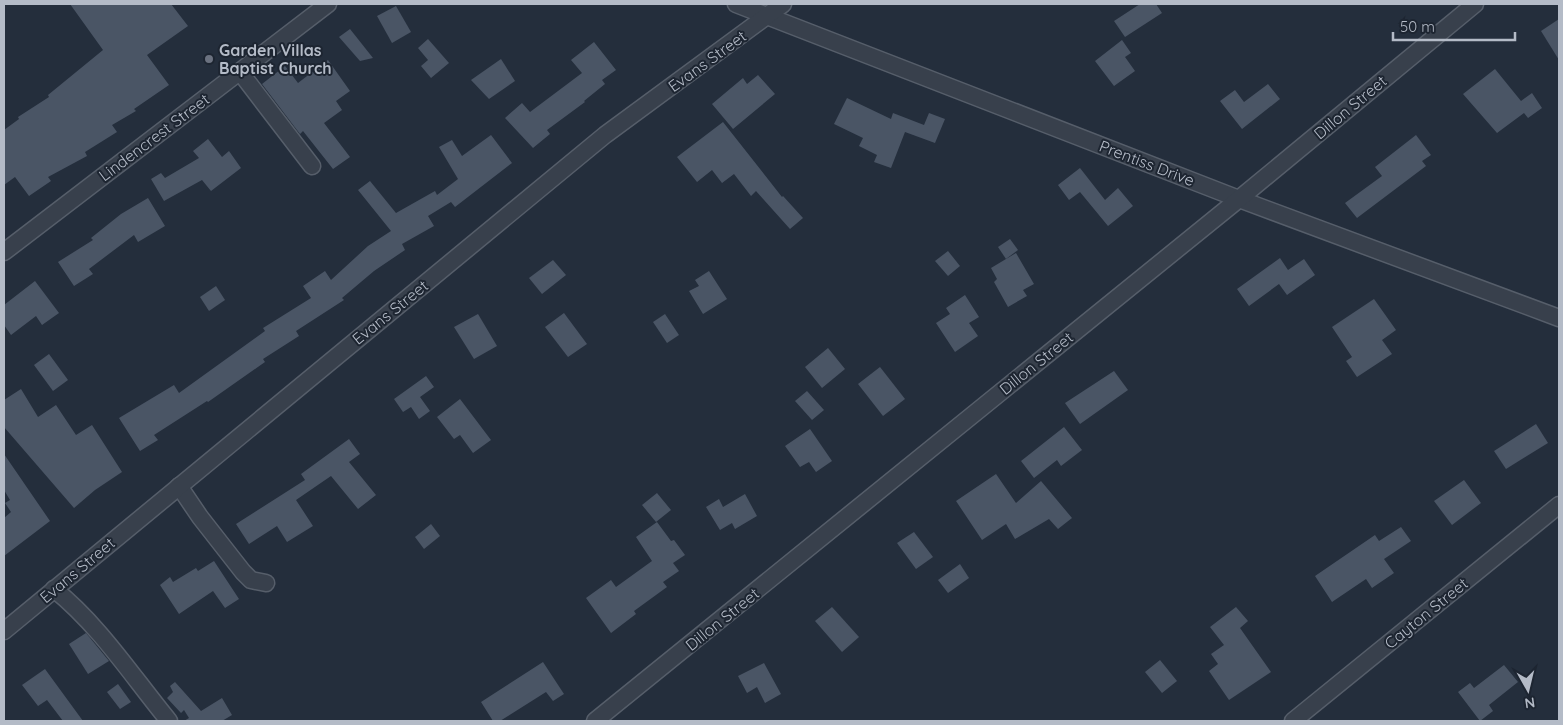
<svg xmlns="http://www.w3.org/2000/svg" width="1563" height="725" viewBox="0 0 1563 725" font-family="Quicksand,sans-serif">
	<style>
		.building { fill: #4a5565 }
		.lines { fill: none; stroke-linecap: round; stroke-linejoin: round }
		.minor-casing { stroke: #565e6a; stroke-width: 19 }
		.minor { stroke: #38404c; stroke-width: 16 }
		.worship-dot { fill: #6b7280; stroke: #1d2531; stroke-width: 2 }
		.labels { text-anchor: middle; stroke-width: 4; stroke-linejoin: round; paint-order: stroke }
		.poi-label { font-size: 16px; font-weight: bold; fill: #b4bbc7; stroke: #1d2531; text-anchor: start }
		.street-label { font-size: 16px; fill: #b4bbc7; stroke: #1d2531 }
	</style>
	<rect width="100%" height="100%" fill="#242e3c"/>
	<g class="building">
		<path d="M70,4H171L188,26L147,55L169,85L134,109L136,111L112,125L117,132L85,152L87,156L48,177L51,181L29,196L15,177L4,185V130L19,119L18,117L49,97L48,95L103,50Z"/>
		<path d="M1140,4H1156L1162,13L1125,37L1114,21Z"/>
		<path d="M396,6L411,32L392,43L377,16Z"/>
		<path d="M1559,19V60L1541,31Z"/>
		<path d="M350,29L373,58L360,61L339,37Z"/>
		<path d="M428,39L449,63L431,78L421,66L428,60L418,48Z"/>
		<path d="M1122,40L1131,53L1125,57L1135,71L1114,86L1095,61Z"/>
		<path d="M594,42L616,70L602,80L605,84L584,101L585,102L547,130L550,134L533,148L505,118L522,103L530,112L582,73L571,60Z"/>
		<path d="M501,59L515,81L489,99L471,80Z"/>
		<path d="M328,60L350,91L336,101L342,110L324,123L350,157L333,169L303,131L300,134L262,84L285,66L298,83Z"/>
		<path d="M1495,69L1521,101L1532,93L1542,108L1528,118L1524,113L1497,133L1463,94Z"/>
		<path d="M758,75L775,94L733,129L712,104L743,78L747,84Z"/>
		<path d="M1268,84L1280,99L1242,129L1220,101L1235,90L1244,102Z"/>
		<path d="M847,98L891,119L893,113L924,125L929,113L945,119L935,143L905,132L891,168L874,162L877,155L859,146L863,138L834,124Z"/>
		<path d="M723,122L782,197L783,196L803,218L790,229L756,191L751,196L734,174L722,183L712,170L697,182L677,157Z"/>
		<path d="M491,135L512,163L455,207L451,202L428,216L434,226L402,244L405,250L374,271L342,298L344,300L296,331L299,336L263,359L265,362L208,402L207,401L154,435L158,440L140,451L119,418L174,385L179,393L265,331L263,328L311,298L303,286L325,271L331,280L368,246L391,231L358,190L370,181L396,213L435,191L437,195L458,179L439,147L452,140L462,156Z"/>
		<path d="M1416,135L1431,155L1422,161L1426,166L1357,218L1345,203L1382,176L1375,167Z"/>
		<path d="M208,139L222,157L229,151L241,168L211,191L202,180L164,201L151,179L161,173L165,178L199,158L193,151Z"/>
		<path d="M1080,168L1105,200L1118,188L1133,206L1108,226L1080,192L1069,200L1058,185Z"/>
		<path d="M148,198L165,226L138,242L134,235L89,269L93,274L74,286L58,262L93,240L91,238L121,214Z"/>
		<path d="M1010,239L1018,250L1006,259L998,247Z"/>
		<path d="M948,251L960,266L948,276L935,261Z"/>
		<path d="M1016,253L1034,284L1023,290L1027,296L1008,307L994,282L997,279L991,268Z"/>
		<path d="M1280,258L1288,270L1304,259L1315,275L1287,295L1279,284L1249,306L1237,289Z"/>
		<path d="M553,260L566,275L542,294L529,278Z"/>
		<path d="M709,271L727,299L703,314L689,291L699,286L695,280Z"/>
		<path d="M35,281L59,313L42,325L36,316L11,335L4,325V305Z"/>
		<path d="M216,286L225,300L209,311L200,297Z"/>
		<path d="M965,295L979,317L969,323L978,336L955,352L936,323L950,314L946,308Z"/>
		<path d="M1374,299L1396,330L1382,340L1392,354L1357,377L1346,361L1352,357L1332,327Z"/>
		<path d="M564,313L587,344L568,357L545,327Z"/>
		<path d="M478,314L497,346L474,359L454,327Z"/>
		<path d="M665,314L679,335L667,343L653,322Z"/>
		<path d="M828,348L845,369L822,388L805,367Z"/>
		<path d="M49,354L68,380L53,391L34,365Z"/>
		<path d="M880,367L905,399L883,416L858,384Z"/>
		<path d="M1114,371L1128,390L1080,424L1065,403Z"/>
		<path d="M426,376L434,387L420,397L430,411L419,419L411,407L403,412L394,399Z"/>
		<path d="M21,389L38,417L56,405L76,435L92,425L122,472L95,490L74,508L4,427V400Z"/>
		<path d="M807,391L824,410L812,420L795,401Z"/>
		<path d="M460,399L491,440L473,453L460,435L454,439L437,417Z"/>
		<path d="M1536,424L1548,443L1506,469L1494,451Z"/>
		<path d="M1064,427L1082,450L1061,466L1057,460L1034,478L1021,461Z"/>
		<path d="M810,429L832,461L816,472L809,462L800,467L785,446Z"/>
		<path d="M349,439L360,454L349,462L376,495L358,509L331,476L296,500L313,526L287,542L277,526L249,544L236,524L305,480L301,474Z"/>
		<path d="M4,454L50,521L4,556V518L11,512L5,503L10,500L4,490Z"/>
		<path d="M996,474L1016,503L1041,481L1072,518L1058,529L1049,519L1015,539L1006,524L982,540L956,501Z"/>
		<path d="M1464,480L1481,503L1452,525L1434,501Z"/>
		<path d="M657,493L671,510L656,522L642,505Z"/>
		<path d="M745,494L757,516L735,529L732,523L720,530L706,507L719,499L723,507Z"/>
		<path d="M657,522L671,541L674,540L685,555L673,563L679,571L663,582L667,587L634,611L636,614L611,633L586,598L611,580L616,587L652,561L636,537Z"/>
		<path d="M431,524L440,536L424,549L415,537Z"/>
		<path d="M1401,527L1411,541L1384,559L1394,573L1372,588L1366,579L1332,602L1315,576L1375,535L1379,541Z"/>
		<path d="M914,532L933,557L916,569L897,543Z"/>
		<path d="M214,561L239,599L225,608L213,591L179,614L160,585L170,577L173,582L196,568L198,571Z"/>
		<path d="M960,564L969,578L948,593L938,580Z"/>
		<path d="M832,607L859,637L842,652L815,621Z"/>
		<path d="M1236,607L1248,621L1240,628L1271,672L1229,700L1209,671L1218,664L1211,654L1224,645L1210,627Z"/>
		<path d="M86,633L109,661L88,674L69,644Z"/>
		<path d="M1160,660L1177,681L1162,693L1145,672Z"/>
		<path d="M543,662L564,694L553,701L546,692L500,721H493L481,702Z"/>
		<path d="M764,663L781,694L765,703L757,687L747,693L738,676Z"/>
		<path d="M1504,665L1518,682L1489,705L1493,711L1480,721L1458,692L1470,683L1474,688Z"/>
		<path d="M45,669L83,721H63L47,700L38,706L22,685Z"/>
		<path d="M175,682L201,711L222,698L232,715L222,721H184L189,718L184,710L181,713L167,698L173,692L170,686Z"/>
		<path d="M118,684L131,702L120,709L107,692Z"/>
	</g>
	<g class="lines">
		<g class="minor-casing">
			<g id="minor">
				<path d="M736,4L1239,199L1559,318"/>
				<path d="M240,72L312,166"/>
				<path d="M4,252L328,4"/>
				<path d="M179,486L200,517L243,572L251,580L266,583"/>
				<path d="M54,589C100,626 132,676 169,721"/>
				<path d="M4,631L605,135L783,4"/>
				<path d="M595,721L1239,199L1475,4"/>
				<path d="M1293,721L1559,505"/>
			</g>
		</g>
		<use href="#minor" class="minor"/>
	</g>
	<circle class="worship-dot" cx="209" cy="59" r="5"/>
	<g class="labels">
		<g class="poi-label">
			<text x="219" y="56">Garden Villas<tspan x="219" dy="18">Baptist Church</tspan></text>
		</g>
		<g class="street-label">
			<text transform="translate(707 61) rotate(-36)" y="6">Evans Street</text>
			<text transform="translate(1350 107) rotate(-40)" y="6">Dillon Street</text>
			<text transform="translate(154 137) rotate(-37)" y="6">Lindencrest Street</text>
			<text transform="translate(1147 163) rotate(21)" y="6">Prentiss Drive</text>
			<text transform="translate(390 312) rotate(-39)" y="6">Evans Street</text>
			<text transform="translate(1036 363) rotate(-39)" y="6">Dillon Street</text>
			<text transform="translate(77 570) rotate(-40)" y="6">Evans Street</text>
			<text transform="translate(1426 613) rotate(-39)" y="6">Cayton Street</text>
			<text transform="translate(722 619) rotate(-39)" y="6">Dillon Street</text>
		</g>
	</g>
	<rect width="1563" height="725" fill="none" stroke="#b4bbc7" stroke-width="10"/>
	<g transform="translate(1528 690) rotate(172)" stroke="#1d2531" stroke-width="4" paint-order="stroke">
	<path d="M0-4L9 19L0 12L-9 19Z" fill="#b4bbc7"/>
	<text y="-8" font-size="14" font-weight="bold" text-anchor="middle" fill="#b4bbc7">N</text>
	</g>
	<path d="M1393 32v8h122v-8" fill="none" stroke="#b4bbc7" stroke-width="2.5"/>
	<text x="1400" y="32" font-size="15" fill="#b4bbc7" stroke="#1d2531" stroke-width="4" paint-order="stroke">50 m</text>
</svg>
